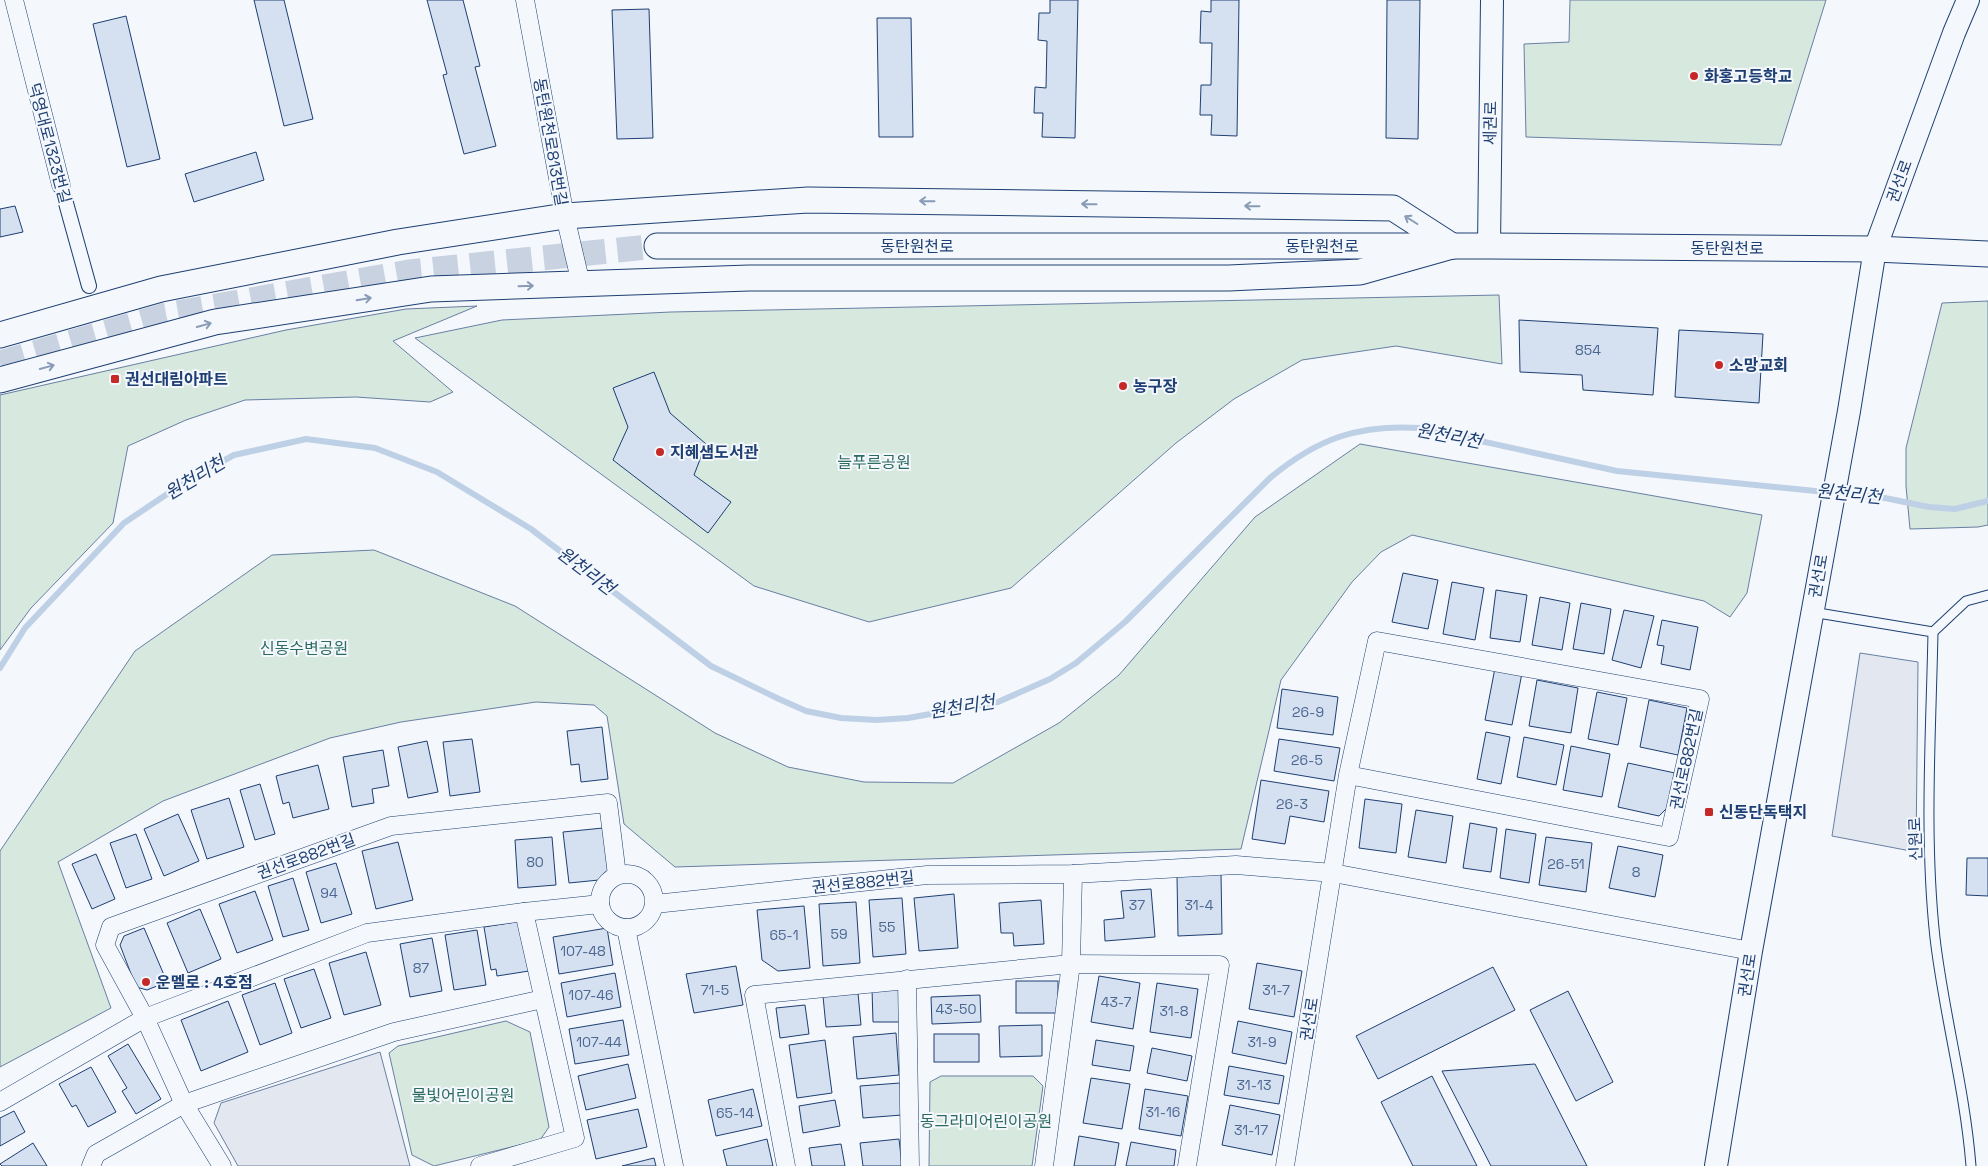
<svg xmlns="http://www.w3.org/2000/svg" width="1988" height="1166" viewBox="0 0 1988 1166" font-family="'Space Grotesk','Noto Sans KR',sans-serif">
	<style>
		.green { fill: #d7e8df; stroke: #687fa3 }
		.parking { fill: #e3e8f0; stroke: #687fa3 }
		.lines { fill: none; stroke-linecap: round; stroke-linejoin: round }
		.stream { stroke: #bed0e5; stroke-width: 6 }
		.building { fill: #d5e0f0; stroke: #1d3f73 }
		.secondary-tunnel { stroke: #c9d2e0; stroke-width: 25; stroke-dasharray: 25 12; stroke-linecap: butt }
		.service-casing { stroke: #1d3f73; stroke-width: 11 }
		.pedestrian-casing { stroke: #1d3f73; stroke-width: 16 }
		.minor-casing { stroke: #1d3f73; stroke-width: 19 }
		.tertiary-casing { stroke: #1d3f73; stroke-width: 24 }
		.secondary-casing { stroke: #1d3f73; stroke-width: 27 }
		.service { stroke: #f4f7fb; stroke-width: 9 }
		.pedestrian { stroke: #f4f7fb; stroke-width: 14 }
		.minor { stroke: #f4f7fb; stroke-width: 18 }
		.tertiary { stroke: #f4f7fb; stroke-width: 22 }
		.secondary { stroke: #f4f7fb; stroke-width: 25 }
		.oneway { stroke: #889bb7 }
		.poi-dot { fill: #c62828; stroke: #f4f7fb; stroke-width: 2 }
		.labels { text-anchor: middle; stroke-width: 4; stroke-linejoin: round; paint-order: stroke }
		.number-label { font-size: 14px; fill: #4b6792 }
		.poi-label { font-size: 16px; font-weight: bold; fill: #1d3f73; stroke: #f4f7fb; text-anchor: start }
		.street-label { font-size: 16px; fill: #1d3f73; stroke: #f4f7fb }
		.park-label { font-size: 16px; fill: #2c6c60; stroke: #f4f7fb }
		.water-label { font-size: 18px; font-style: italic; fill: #1d3f73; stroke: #f4f7fb }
	</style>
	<rect width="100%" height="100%" fill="#f4f7fb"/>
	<g class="green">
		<path d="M1570,0H1826L1781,145L1526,137L1524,44L1569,42Z"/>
		<path d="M1499,295L1502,364L1396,346L1302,360L1234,399L1176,443L1011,588L869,622L754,586L415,338L502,320L671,312Z"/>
		<path d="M1988,301V525L1978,527L1910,529L1906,486V448L1942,303Z"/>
		<path d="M477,306L393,341L453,392L430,402L356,397L245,400L186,420L128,446L113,523L31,608L0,650V395L286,330L406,309Z"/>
		<path d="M1360,444L1762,515L1747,593L1730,617L1704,601L1412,535L1381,552L1352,582L1281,680L1241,849L675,867L624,824L607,716L594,705L536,702L401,722L330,738L163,801L58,862L111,1008L0,1067V851L135,651L272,555L374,550L515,606L715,733L788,767L864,782L953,783L1059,723L1119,675L1255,517Z"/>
		<path d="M506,1021L530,1032L549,1127L540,1140L434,1166L412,1155L389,1053L398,1046Z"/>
		<path d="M941,1076H1033L1043,1086L1032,1166H929L930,1082Z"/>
	</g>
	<g class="parking">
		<path d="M1860,653L1918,662L1916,852L1832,836Z"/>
		<path d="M380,1052L410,1166H238L214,1123L221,1103Z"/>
	</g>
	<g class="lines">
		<path class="stream" d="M0,668L25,628L124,523L188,480L234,455L306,439L375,448L437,472L531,529L711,666L779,699L806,711L841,718L877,720L908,718L998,702L1050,679L1076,663L1125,622L1270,478C1318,438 1359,424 1421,428L1617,471L1885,498L1929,507L1955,509L1988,501"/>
	</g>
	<g class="building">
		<path d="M254,0H284L313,119L284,126Z"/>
		<path d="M427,0H463L480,66L475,67L496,146L464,154L443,75L447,74Z"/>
		<path d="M1050,0H1078L1075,138L1042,137L1043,113H1034L1035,87L1046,88L1047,41L1038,40L1039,13H1050Z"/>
		<path d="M1211,0H1239L1237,136L1211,135L1212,115H1200L1201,85H1211L1212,43H1200L1201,11L1211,12Z"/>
		<path d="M1387,0H1420L1418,139L1386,138Z"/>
		<path d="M649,9L653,138L617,139L612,10Z"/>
		<path d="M126,16L160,159L127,167L93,24Z"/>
		<path d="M877,18H911L913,137H879Z"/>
		<path d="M256,152L264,180L194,202L185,174Z"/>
		<path d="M15,206L23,232L0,237V209Z"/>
		<path d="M1519,320L1658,328L1653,395L1583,390L1582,375L1520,372Z"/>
		<path d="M1679,330L1763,334L1759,403L1675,397Z"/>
		<path d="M654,372L670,413L706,444L694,475L731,502L708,533L613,460L628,427L613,388Z"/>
		<path d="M1403,573L1438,580L1428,629L1392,622Z"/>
		<path d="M1452,582L1484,588L1475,640L1443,634Z"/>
		<path d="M1496,590L1527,595L1520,642L1490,638Z"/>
		<path d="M1540,597L1570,603L1562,650L1532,645Z"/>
		<path d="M1581,603L1611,609L1604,654L1573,649Z"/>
		<path d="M1624,610L1654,616L1641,668L1612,660Z"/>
		<path d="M1662,620L1698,627L1690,670L1661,664L1664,646L1657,645Z"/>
		<path d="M1495,668L1522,673L1512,725L1485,720Z"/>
		<path d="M1537,680L1578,688L1571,733L1529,726Z"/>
		<path d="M1282,689L1338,697L1333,735L1277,728Z"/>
		<path d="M1597,692L1627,698L1618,745L1588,739Z"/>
		<path d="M1649,700L1687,708L1678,755L1640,747Z"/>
		<path d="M602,727L608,779L581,782L579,764L571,765L567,731Z"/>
		<path d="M1486,732L1510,737L1501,784L1477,779Z"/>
		<path d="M1524,737L1564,745L1556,785L1517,777Z"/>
		<path d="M472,739L480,792L450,796L443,742Z"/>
		<path d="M1279,739L1340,748L1334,781L1274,771Z"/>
		<path d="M427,741L438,792L408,798L398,747Z"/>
		<path d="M1571,746L1610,754L1602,797L1563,790Z"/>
		<path d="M383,750L389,786L372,789L374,803L352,807L343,757Z"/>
		<path d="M1628,763L1675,773L1667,808L1659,816L1618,807Z"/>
		<path d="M318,765L329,809L293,818L289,802L283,804L276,776Z"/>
		<path d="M1261,780L1329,791L1324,822L1290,816L1285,844L1252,839Z"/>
		<path d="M260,784L275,834L255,840L240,790Z"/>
		<path d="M229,798L244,847L207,859L191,810Z"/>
		<path d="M1365,799L1402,804L1396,853L1359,848Z"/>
		<path d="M1416,810L1453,816L1446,863L1408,857Z"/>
		<path d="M178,814L199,861L164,876L144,829Z"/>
		<path d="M1470,823L1497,828L1491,872L1463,868Z"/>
		<path d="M603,828L609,879L569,883L563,832Z"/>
		<path d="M1506,829L1536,834L1529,883L1500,878Z"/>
		<path d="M136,834L152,879L126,888L110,843Z"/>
		<path d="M552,837L556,885L518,888L515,840Z"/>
		<path d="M1546,837L1592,843L1586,892L1539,885Z"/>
		<path d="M398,842L413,900L376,909L362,851Z"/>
		<path d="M1618,846L1663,855L1655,897L1609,888Z"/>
		<path d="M96,854L115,899L92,909L72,864Z"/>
		<path d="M1967,858H1988V896L1966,895Z"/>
		<path d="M336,863L352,914L321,923L306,872Z"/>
		<path d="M1221,874L1222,934L1178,936L1177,876Z"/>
		<path d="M293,878L309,930L283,937L268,886Z"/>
		<path d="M1151,889L1155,937L1105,941L1104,920L1124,918L1121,891Z"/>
		<path d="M255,891L273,940L237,953L219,904Z"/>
		<path d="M954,894L958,948L919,951L914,898Z"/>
		<path d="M902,898L906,954L873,957L869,900Z"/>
		<path d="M1041,900L1044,944L1014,946L1013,933H1001L999,903Z"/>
		<path d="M856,902L860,963L823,966L819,904Z"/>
		<path d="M804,906L810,968L778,971L762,960L757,910Z"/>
		<path d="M200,909L221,959L188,973L167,923Z"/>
		<path d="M522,921L529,971L497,976L496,969L491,970L484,927Z"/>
		<path d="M144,928L167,982L147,990L136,987L120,945L124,936Z"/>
		<path d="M607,928L613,965L559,974L553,937Z"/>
		<path d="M477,930L486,985L454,990L445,935Z"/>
		<path d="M432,938L442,991L410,997L400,944Z"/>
		<path d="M366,952L381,1005L344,1015L329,963Z"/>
		<path d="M1257,963L1302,971L1294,1017L1249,1009Z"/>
		<path d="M736,966L743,1005L694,1013L686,974Z"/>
		<path d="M1493,967L1515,1010L1378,1079L1356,1036Z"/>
		<path d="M314,969L331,1018L301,1028L284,979Z"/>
		<path d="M615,973L621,1007L567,1017L561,983Z"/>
		<path d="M1099,976L1140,983L1133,1029L1091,1022Z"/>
		<rect x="1016" y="981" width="42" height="32"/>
		<path d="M275,983L292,1033L260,1045L242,995Z"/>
		<path d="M1157,983L1198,989L1191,1038L1150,1032Z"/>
		<path d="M872,989H901L902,1022H873Z"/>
		<path d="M1568,991L1613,1082L1576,1101L1530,1010Z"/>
		<path d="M858,993L861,1025L826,1027L823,996Z"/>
		<path d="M980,995L981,1022L932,1024L931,997Z"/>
		<path d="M228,1001L248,1052L201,1071L181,1020Z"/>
		<path d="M805,1005L809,1034L780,1038L776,1008Z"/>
		<path d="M623,1020L629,1055L575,1064L569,1029Z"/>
		<path d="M1238,1021L1292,1032L1286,1064L1232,1053Z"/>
		<path d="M1042,1025V1056L1000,1057L999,1026Z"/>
		<path d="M896,1033L899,1075L857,1079L853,1037Z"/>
		<rect x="934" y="1034" width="45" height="28"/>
		<path d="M825,1040L832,1093L797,1098L789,1045Z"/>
		<path d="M1096,1040L1134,1046L1130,1071L1092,1065Z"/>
		<path d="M128,1044L161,1099L136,1114L122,1091L127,1088L108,1056Z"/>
		<path d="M1152,1048L1192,1056L1187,1081L1147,1073Z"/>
		<path d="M628,1064L636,1098L586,1110L578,1076Z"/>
		<path d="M1535,1064L1587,1166H1491L1442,1071Z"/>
		<path d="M1229,1066L1284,1076L1279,1104L1224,1095Z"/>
		<path d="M91,1067L116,1112L88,1127L76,1105L72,1107L59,1084Z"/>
		<path d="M1432,1076L1477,1166H1413L1381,1102Z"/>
		<path d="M1091,1078L1130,1084L1122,1129L1083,1123Z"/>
		<path d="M900,1083L902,1115L863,1118L860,1086Z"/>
		<path d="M753,1089L762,1126L716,1136L708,1100Z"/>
		<path d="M1145,1089L1188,1096L1181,1136L1139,1129Z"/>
		<path d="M835,1100L840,1126L803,1133L799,1106Z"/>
		<path d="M1230,1105L1280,1115L1272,1155L1222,1145Z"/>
		<path d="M638,1109L647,1147L596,1159L587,1120Z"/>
		<path d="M14,1111L25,1132L0,1146V1118Z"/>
		<path d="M1079,1136L1119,1143L1115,1166H1074Z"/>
		<path d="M767,1139L773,1166H727L723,1150Z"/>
		<path d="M899,1139L902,1166H863L860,1143Z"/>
		<path d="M1131,1142L1176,1150L1174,1166H1126Z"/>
		<path d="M33,1143L47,1166H2L0,1164Z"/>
		<path d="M841,1144L845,1166H812L809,1148Z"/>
		<path d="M654,1158L656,1166H622Z"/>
	</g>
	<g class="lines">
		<path class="secondary-tunnel" d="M0,363L166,315L409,272L657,246"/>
		<g class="service-casing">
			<g id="service">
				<path d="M1812,612L1933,632C1931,733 1924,837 1935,938C1944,1015 1965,1089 1971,1166"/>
				<path d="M1933,632L1966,601L1988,595"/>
			</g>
		</g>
		<g class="pedestrian-casing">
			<path id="pedestrian" d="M61,185L89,286"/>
		</g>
		<g class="minor-casing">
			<g id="minor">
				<path d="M14,0L61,185"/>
				<path d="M525,0L565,216L581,284"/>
				<circle cx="627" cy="901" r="27"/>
				<path d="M655,904L927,875L1073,874L1236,865L1333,873L1751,951"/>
				<path d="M626,928L674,1166"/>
				<path d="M907,979L910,1166"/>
				<path d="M0,1102L145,1018L367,933L524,912L600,904"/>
				<path d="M91,1166L96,1154L184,1104L394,1032L543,999"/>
				<path d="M222,1166L184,1104L145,1018L105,945L111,927L391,826L608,803L617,875"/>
				<path d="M480,1166L575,1138L524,912"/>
				<path d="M786,1166L754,995L1071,964L1220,965L1187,1166"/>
				<path d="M1044,1166L1071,964L1073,874"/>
				<path d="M1285,1166L1348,775L1377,641L1700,699L1669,837L1348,775"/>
			</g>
		</g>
		<g class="tertiary-casing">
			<g id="tertiary">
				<path d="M1489,246L1492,0"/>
				<path d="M1716,1166L1751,951L1849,411L1875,249L1954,33L1968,0"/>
			</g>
		</g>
		<g class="secondary-casing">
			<g id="secondary">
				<path d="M657,246H1489L1875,249L1988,254"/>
				<path d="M0,335L161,289L398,242L565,216L808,200L1393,208L1452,246"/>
				<path d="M0,380L215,322L431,289L749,278H1229L1360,272L1452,246"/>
			</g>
		</g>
		<use href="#service" class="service"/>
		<use href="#pedestrian" class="pedestrian"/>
		<use href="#minor" class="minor"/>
		<use href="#tertiary" class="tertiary"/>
		<use href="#secondary" class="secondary"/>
	</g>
	<defs><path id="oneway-shaft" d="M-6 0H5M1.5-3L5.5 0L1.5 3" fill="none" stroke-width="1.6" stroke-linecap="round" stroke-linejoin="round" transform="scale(1.25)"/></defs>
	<g class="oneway">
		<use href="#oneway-shaft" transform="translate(927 201) rotate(-179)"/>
		<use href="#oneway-shaft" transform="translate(1089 204) rotate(-179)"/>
		<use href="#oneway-shaft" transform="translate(1252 206) rotate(-179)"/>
		<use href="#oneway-shaft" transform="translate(1411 220) rotate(-148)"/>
		<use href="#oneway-shaft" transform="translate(526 286) rotate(-2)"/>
		<use href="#oneway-shaft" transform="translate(364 299) rotate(-9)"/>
		<use href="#oneway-shaft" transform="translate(204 325) rotate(-15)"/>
		<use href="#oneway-shaft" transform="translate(47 367) rotate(-15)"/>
	</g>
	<g class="poi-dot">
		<circle cx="1694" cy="76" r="5"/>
		<circle cx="1719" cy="365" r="5"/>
		<rect x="110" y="374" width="10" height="10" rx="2.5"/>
		<circle cx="1123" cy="386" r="5"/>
		<circle cx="660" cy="452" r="5"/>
		<rect x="1704" y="807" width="10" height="10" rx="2.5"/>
		<circle cx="146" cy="982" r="5"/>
	</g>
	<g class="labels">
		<g class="number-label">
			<text x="1588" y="355">854</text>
			<text x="1308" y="717">26-9</text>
			<text x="1307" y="765">26-5</text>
			<text x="1292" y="809">26-3</text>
			<text x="535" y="867">80</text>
			<text x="1566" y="869">26-51</text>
			<text x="1636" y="877">8</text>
			<text x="329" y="898">94</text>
			<text x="1137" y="910">37</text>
			<text x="1199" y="910">31-4</text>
			<text x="887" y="932">55</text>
			<text x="839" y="939">59</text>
			<text x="784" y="940">65-1</text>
			<text x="583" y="956">107-48</text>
			<text x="421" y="973">87</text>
			<text x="715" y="995">71-5</text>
			<text x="1276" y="995">31-7</text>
			<text x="591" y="1000">107-46</text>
			<text x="1116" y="1007">43-7</text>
			<text x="956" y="1014">43-50</text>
			<text x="1174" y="1016">31-8</text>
			<text x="599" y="1047">107-44</text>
			<text x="1262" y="1047">31-9</text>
			<text x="1254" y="1090">31-13</text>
			<text x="1163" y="1117">31-16</text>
			<text x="735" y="1118">65-14</text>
			<text x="1251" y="1135">31-17</text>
		</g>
		<g class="poi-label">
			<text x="1704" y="82">화홍고등학교</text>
			<text x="1729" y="371">소망교회</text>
			<text x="125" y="385">권선대림아파트</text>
			<text x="1133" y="392">농구장</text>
			<text x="670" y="458">지혜샘도서관</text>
			<text x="1719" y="818">신동단독택지</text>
			<text x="156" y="988">운멜로 : 4호점</text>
		</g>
		<g class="street-label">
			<text transform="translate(1490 123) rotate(-89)" y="6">세권로</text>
			<text transform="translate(551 142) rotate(80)" y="6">동탄원천로813번길</text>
			<text transform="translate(50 143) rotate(75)" y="6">덕영대로1323번길</text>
			<text transform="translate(1899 181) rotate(-70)" y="6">권선로</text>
			<text x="917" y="252">동탄원천로</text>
			<text x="1322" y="252">동탄원천로</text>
			<text x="1727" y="254">동탄원천로</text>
			<text transform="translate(1818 576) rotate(-80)" y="6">권선로</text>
			<text transform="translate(1686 759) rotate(-78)" y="6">권선로882번길</text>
			<text transform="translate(1915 839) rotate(-92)" y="6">신원로</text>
			<text transform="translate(306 856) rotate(-20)" y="6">권선로882번길</text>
			<text transform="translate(863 882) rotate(-6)" y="6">권선로882번길</text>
			<text transform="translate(1747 975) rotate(-81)" y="6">권선로</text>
			<text transform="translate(1309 1019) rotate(-81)" y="6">권선로</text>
		</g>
		<g class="park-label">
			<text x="874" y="468">늘푸른공원</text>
			<text x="304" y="654">신동수변공원</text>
			<text x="463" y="1101">물빛어린이공원</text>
			<text x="986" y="1127">동그라미어린이공원</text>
		</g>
		<g class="water-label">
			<text transform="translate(1449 436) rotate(11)" y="6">원천리천</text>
			<text transform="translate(195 478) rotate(-31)" y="6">원천리천</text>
			<text transform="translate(1849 494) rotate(6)" y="6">원천리천</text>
			<text transform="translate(586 571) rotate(37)" y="6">원천리천</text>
			<text transform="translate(962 707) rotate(-9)" y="6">원천리천</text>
		</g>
	</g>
</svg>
